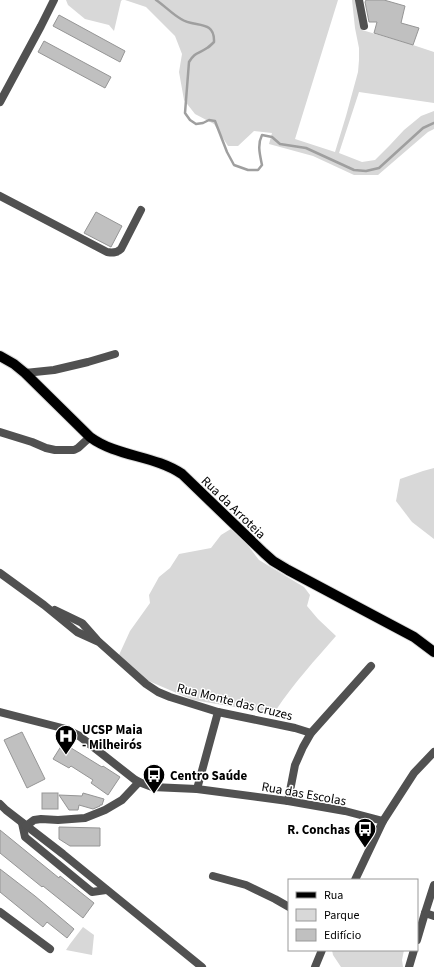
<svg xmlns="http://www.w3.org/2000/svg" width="434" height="967" viewBox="0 0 434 967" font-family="'Source Sans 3',sans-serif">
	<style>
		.green { fill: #d8d8d8 }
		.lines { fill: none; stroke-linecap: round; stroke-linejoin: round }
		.stream { stroke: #9f9f9f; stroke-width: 2.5 }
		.building { fill: #c0c0c0; stroke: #959595 }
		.major-casing { stroke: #dbdbdb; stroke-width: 12 }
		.minor { stroke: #515151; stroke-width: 8 }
		.major { stroke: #000; stroke-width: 10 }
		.labels { text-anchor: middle; stroke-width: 3; stroke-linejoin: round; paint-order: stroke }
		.street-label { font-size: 13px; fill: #000; stroke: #fff }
		.poi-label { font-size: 13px; font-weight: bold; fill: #000; stroke: #fff; text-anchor: start }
	</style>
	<rect width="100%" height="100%" fill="#fff"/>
	<g class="green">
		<path d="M66,0H122L121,1L114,31L109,25L85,19L68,5Z"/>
		<path d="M125,0H338L295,139L335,152L346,116L358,72L359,60V48L355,28L352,0H356L360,23L362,30L413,45L434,52V103L359,92L339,153L362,162L375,160L390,145L404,130L421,116L434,111V129L428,132L378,175H354L313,156L269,144L272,133L254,131L238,146H228L214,124L195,114L184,100L179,72L182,54L175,36L146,7Z"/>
		<path d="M434,468V539L412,522L396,501L400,479L423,471Z"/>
		<path d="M234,527L259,560L304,587L310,595L307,606L318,619L336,636C315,660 294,683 276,710L265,712L193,700L144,679L119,655L130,631L150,603L149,595L159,577L170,568L179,554L211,548L221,535Z"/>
		<path d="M83,927L94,935L92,955L66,950L70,944Z"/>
		<path d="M332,950H404L402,960L403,967H341L333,955Z"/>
	</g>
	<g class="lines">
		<path class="stream" d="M156,0C165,6 172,14 181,19C194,28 215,19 214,42C212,44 209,47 207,48C198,54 195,52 189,62L185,113L190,120L196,124L203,123L209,120L215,121L227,152L234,165L248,170H258L262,165C260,155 257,145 262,135L272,137L280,144L306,148L354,170L366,171L379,168L423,128L434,123"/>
	</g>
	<g class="building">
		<path d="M366,0H384L405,6L401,23L419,28L413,45L374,33L377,22H369L365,2Z"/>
		<path d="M59,15L125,51L120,62L53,26Z"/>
		<path d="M44,41L111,77L105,88L38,52Z"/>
		<path d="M96,212L122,226L111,247L84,233Z"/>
		<path d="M22,732L45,779L27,788L4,740Z"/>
		<path d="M63,743L102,767L103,766L120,777L108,795L91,783L93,780L71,766L69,768L53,759Z"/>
		<rect x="42" y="793" width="16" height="16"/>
		<path d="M83,793L104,799L102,805H100V806L93,809L79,805L78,810H69L59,795L82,796Z"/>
		<path d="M59,827L100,828V846H70L59,839Z"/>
		<path d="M0,830L59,878L60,876L94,903L83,918L43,886L42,887L0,853Z"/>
		<path d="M0,869L35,896L74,929L67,938L47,922L43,927L0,892Z"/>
	</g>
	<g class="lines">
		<g class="major-casing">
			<path id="major" d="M0,356L14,364L25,373L90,437C117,457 154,455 182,474L264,553L273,561L288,570L414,637L434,652"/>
		</g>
		<g class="minor">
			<path d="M359,0L364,26"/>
			<path d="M0,102L41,26L54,0"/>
			<path d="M0,196L107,252C113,253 117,253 121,249L141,210"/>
			<path d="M25,373L54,370L88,362L115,354"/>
			<path d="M0,432L32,442L46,448L55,450H74L78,448L90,437"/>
			<path d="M0,573L44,605L77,632L99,642L146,684L158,692L170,697L218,712L295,728L311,733"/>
			<path d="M55,610L82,623L97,640"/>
			<path d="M0,712L66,729L78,735L134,779L139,782L152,787L197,789L288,801L345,811L383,821"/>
			<path d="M197,789L218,712"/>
			<path d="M288,801L295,765L303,747L311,733L371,666"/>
			<path d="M0,804L6,810L63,854L202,967"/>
			<path d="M22,823L25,837L92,892L106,890"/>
			<path d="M26,826L34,820L41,819L58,820L85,818L105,810L122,800L139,782"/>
			<path d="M213,876L246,885L275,899L289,907"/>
			<path d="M355,880L383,821L414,773L434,752"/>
			<path d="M434,885L425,913L434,916"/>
			<path d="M0,912L50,949"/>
			<path d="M417,940L425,913"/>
			<path d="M315,967L322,950"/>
			<path d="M409,967L414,950"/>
		</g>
		<use href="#major" class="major"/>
	</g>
	<defs>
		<g id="hospital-pin" transform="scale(1.15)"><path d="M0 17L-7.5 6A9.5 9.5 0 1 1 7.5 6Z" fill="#000" stroke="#fff"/><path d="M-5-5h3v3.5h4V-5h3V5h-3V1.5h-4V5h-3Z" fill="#fff"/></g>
		<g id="bus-pin" transform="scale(1.15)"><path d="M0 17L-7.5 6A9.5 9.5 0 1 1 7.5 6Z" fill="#000" stroke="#fff"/><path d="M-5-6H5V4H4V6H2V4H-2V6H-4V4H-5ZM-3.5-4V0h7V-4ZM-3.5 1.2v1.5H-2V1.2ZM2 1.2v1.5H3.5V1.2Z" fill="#fff"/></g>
	</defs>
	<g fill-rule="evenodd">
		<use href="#hospital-pin" x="66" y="736"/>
		<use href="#bus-pin" x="154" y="775"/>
		<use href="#bus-pin" x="365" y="829"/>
	</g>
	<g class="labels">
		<g class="street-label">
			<text transform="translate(234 507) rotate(44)" y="5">Rua da Arroteia</text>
			<text transform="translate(235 701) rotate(14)" y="5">Rua Monte das Cruzes</text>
			<text transform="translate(304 793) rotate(10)" y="5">Rua das Escolas</text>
		</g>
		<g class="poi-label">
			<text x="82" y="734">UCSP Maia<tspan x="82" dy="15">- Milheirós</tspan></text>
			<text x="170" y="780">Centro Saúde</text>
			<text x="350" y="834" text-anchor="end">R. Conchas</text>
		</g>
	</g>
	<rect x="288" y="879" width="130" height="72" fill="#ffffff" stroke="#999999"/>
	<rect x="296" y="892" width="20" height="6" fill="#000000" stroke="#999999"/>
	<text x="324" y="899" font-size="12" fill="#000000">Rua</text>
	<rect x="296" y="909" width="20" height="12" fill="#d8d8d8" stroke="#999999"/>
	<text x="324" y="919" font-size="12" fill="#000000">Parque</text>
	<rect x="296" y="929" width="20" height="12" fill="#c0c0c0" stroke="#999999"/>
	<text x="324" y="939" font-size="12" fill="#000000">Edifício</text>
</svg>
